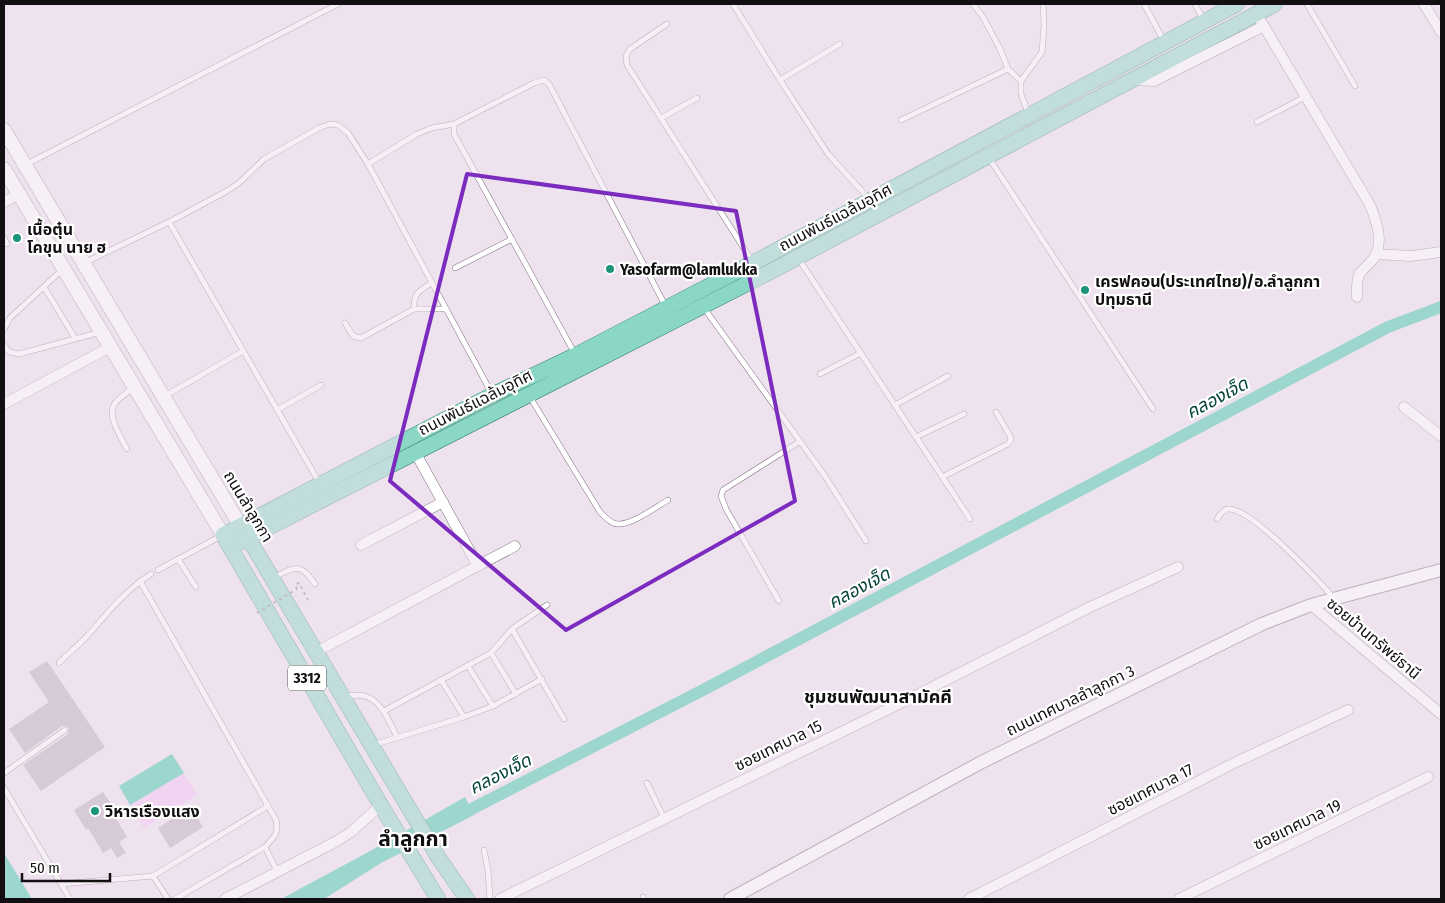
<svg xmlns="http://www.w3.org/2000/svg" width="1445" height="903" viewBox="0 0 1445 903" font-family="'Fira Sans Condensed','Noto Sans Thai',sans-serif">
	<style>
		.green { fill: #f4c4f7 }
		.water { fill: #38c7a7 }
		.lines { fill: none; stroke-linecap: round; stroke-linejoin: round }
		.canal { stroke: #38c7a7; stroke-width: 12 }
		.building { fill: #b9aeba }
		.service-casing { stroke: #7f747f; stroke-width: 6 }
		.minor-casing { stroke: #7f747f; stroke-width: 11 }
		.tertiary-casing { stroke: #7f747f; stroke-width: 14 }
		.secondary-casing { stroke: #7f747f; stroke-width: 15 }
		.primary-casing { stroke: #2e7f6d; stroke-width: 16 }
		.path { stroke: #8f8790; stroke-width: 2; stroke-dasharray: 2.5 4; stroke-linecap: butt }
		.service { stroke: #fff; stroke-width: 5 }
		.minor { stroke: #fff; stroke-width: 10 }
		.tertiary { stroke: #fff; stroke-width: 12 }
		.secondary { stroke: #fff; stroke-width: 14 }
		.primary { stroke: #8bd7c5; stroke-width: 15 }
		.path-bridge { stroke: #8f8790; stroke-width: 2; stroke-dasharray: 2.5 4; stroke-linecap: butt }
		.marked { fill: none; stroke: #7b2cbf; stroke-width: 4; stroke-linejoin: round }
		.poi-dot { fill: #1a947b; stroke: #fff; stroke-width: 2 }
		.labels { text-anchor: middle; stroke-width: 4.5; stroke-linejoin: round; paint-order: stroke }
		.shield { fill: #fff; stroke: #595659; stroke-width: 1 }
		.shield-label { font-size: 15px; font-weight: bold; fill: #120e12 }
		.street-label { font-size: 16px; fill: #120e12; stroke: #fff }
		.poi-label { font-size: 16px; font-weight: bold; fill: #120e12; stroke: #fff; text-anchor: start }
		.water-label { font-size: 18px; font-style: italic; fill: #044336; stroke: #fff }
		.neighbourhood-label { font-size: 18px; font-weight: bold; fill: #120e12; stroke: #fff }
		.district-label { font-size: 21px; font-weight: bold; fill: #120e12; stroke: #fff }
	</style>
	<rect width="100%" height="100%" fill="#eee2ef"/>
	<path class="green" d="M184,773L197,795L144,828L130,805Z"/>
	<g class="water">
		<path d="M172,754L184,773L130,805L119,786Z"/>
		<path d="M465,797L474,815L381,863L324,899H281L372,850Z"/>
		<path d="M4,853L32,899H4Z"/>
	</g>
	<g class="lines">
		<path class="canal" d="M458,816L703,690L1388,327L1441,307"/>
	</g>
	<g class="building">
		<path d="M47,661L105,747L41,791L23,765L68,734L69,728L66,726H62L25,753L9,729L49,702L29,672Z"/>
		<path d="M103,792L116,811L113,813L127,837L119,842L126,853L117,858L111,848L103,853L88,828L86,830L74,810Z"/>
		<path d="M191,807L203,827L170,848L158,828Z"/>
	</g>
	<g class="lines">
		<g class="service-casing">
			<g id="service">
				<path d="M733,4L780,80L828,154L870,200"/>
				<path d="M973,4L983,17L1000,49L1008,69L1021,81"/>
				<path d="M1144,4L1164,41"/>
				<path d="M1195,4L1204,21"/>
				<path d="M1307,4L1355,86"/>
				<path d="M667,24L630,49L626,56L627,65L752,261"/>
				<path d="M780,80L840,44"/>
				<path d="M1028,113L1021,94V81L1042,52L1044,26L1043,4"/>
				<path d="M661,118L697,98"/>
				<path d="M901,120L1008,69"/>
				<path d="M1257,122L1305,97"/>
				<path d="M454,124V134L575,354"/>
				<path d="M989,158L1153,409"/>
				<path d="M368,164L417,134L432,128L454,124L534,83L544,80L549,84L666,307"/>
				<path d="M25,165L338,4"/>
				<path d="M169,222L320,484"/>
				<path d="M4,238L7,244"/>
				<path d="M798,258L970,519"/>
				<path d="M84,263L169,222L227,191L239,183L264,159L319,128L330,124L338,125L348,133L368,164L492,394"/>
				<path d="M455,268L512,239"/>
				<path d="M44,287L75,338"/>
				<path d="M704,308L825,476L866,541"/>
				<path d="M414,309C413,293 419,292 431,283"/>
				<path d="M345,323L353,336L361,338L414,309H445"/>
				<path d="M4,329L10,318L63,269"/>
				<path d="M4,345L9,352L19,354L101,332"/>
				<path d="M820,374L861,353"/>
				<path d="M163,397L243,351"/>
				<path d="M530,397L600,512C605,517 612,525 619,524C633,524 656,507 668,500"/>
				<path d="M895,405L948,376"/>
				<path d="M277,410L321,385"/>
				<path d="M916,437L964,414"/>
				<path d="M127,449C121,437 106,416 115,403C120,397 128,392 134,387"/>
				<path d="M942,477L1008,444L1011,440L1010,436L996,412"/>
				<path d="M1217,519C1220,515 1222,510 1228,509C1250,507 1317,579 1333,597"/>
				<path d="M178,559L196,587"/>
				<path d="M158,570L221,536"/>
				<path d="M275,577C295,566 301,563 315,584"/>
				<path d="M140,581L276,820C279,834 274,837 265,847L175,899"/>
				<path d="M779,601L726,509L721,496L723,490L799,442"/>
				<path d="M512,629L564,719"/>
				<path d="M491,653L516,694"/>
				<path d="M59,663C69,653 80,644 90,633C108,612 127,589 151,574"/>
				<path d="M468,666L493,706"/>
				<path d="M441,680L464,717"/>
				<path d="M345,696C351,696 359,694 365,696C383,702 389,722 397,737"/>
				<path d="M384,711L491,653L512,629L547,605"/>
				<path d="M373,745L464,717L493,706L542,679"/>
				<path d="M4,773L65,730"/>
				<path d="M647,783L664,818"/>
				<path d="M4,788L70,899"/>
				<path d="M265,847L278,873"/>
				<path d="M484,850L488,870L490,899"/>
				<path d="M153,876L268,806"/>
				<path d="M61,884L153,876L168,899"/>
				<path d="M643,897L644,899"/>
			</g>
		</g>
		<g class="minor-casing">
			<g id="minor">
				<path d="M1424,4L1441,32"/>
				<path d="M1256,13L1370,205C1376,220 1383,239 1376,255C1372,262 1365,267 1360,273C1356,280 1357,289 1357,297"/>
				<path d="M1133,80L1154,81L1264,26"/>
				<path d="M4,202L19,194"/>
				<path d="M1376,254L1411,256L1441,252"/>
				<path d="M4,404L110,347"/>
				<path d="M1404,407L1441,436"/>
				<path d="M415,452L478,566"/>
				<path d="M361,545L443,502"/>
				<path d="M1311,605L1441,714"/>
				<path d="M316,652L515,546"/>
				<path d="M225,899L335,842L351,832L381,805"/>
				<path d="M500,899L907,700L1088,608L1178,567"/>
				<path d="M969,899L1232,764L1348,710"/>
				<path d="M1179,899L1428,777"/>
			</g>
		</g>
		<g class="tertiary-casing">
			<path id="tertiary" d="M730,899L980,763L1262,624L1311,605L1441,570"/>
		</g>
		<g class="secondary-casing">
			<g id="secondary">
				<path d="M4,130L240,525"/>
				<path d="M4,169L223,535"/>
			</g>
		</g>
		<g class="primary-casing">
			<g id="primary">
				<path d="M244,531L438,857L467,899"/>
				<path d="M230,547L768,273L1275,4"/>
				<path d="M438,899L383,809L223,535L492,395L576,355L753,263L1237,4"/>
			</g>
		</g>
		<path class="path" d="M297,589L295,585L299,583L308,600"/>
		<use href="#service" class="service"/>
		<use href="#minor" class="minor"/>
		<use href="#tertiary" class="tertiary"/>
		<use href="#secondary" class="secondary"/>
		<use href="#primary" class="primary"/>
		<path class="path-bridge" d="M257,613L297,589"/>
	</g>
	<path d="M0 0H1445V903H0ZM467,174L736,211L795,501L566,630L390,481Z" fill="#eee2ef" fill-opacity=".55" fill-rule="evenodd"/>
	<path class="marked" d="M467,174L736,211L795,501L566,630L390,481Z"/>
	<g class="poi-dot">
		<circle cx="17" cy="238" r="5"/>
		<circle cx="610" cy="269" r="5"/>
		<circle cx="1085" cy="290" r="5"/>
		<circle cx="95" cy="811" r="5"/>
	</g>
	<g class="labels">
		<rect class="shield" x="288" y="665.5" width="38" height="25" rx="4"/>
		<g class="shield-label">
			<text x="307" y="683">3312</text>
		</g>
		<g class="street-label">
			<text transform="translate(835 217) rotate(-28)" y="6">ถนนพันธ์แฉล้มอุทิศ</text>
			<text transform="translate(475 402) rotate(-27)" y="6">ถนนพันธ์แฉล้มอุทิศ</text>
			<text transform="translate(249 506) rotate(59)" y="6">ถนนลำลูกกา</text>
			<text transform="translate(1374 638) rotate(40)" y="6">ซอยบ้านทรัพย์ธานี</text>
			<text transform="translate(1070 700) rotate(-26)" y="6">ถนนเทศบาลลำลูกกา 3</text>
			<text transform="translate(778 745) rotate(-26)" y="6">ซอยเทศบาล 15</text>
			<text transform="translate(1150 789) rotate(-27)" y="6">ซอยเทศบาล 17</text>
			<text transform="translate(1297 824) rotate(-26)" y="6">ซอยเทศบาล 19</text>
		</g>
		<g class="poi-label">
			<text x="27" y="235">เนื้อตุ๋น<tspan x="27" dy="18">โคขุน นาย ฮ</tspan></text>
			<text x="620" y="275">Yasofarm@lamlukka</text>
			<text x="1095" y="287">เครฟคอน(ประเทศไทย)/อ.ลำลูกกา<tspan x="1095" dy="18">ปทุมธานี</tspan></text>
			<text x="105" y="817">วิหารเรืองแสง</text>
		</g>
		<g class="water-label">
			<text transform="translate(1217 398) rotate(-28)" y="6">คลองเจ็ด</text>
			<text transform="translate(859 588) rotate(-28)" y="6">คลองเจ็ด</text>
			<text transform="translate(500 774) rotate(-27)" y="6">คลองเจ็ด</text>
		</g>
		<g class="neighbourhood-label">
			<text x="878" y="703">ชุมชนพัฒนาสามัคคี</text>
		</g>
		<g class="district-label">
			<text x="413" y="846">ลำลูกกา</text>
		</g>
	</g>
	<rect width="1445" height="903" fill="none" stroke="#120e12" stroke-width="10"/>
	<path d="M22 873v8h88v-8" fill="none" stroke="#120e12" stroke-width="2.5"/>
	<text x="30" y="873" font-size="15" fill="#120e12" stroke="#ffffff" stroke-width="4" paint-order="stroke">50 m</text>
</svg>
